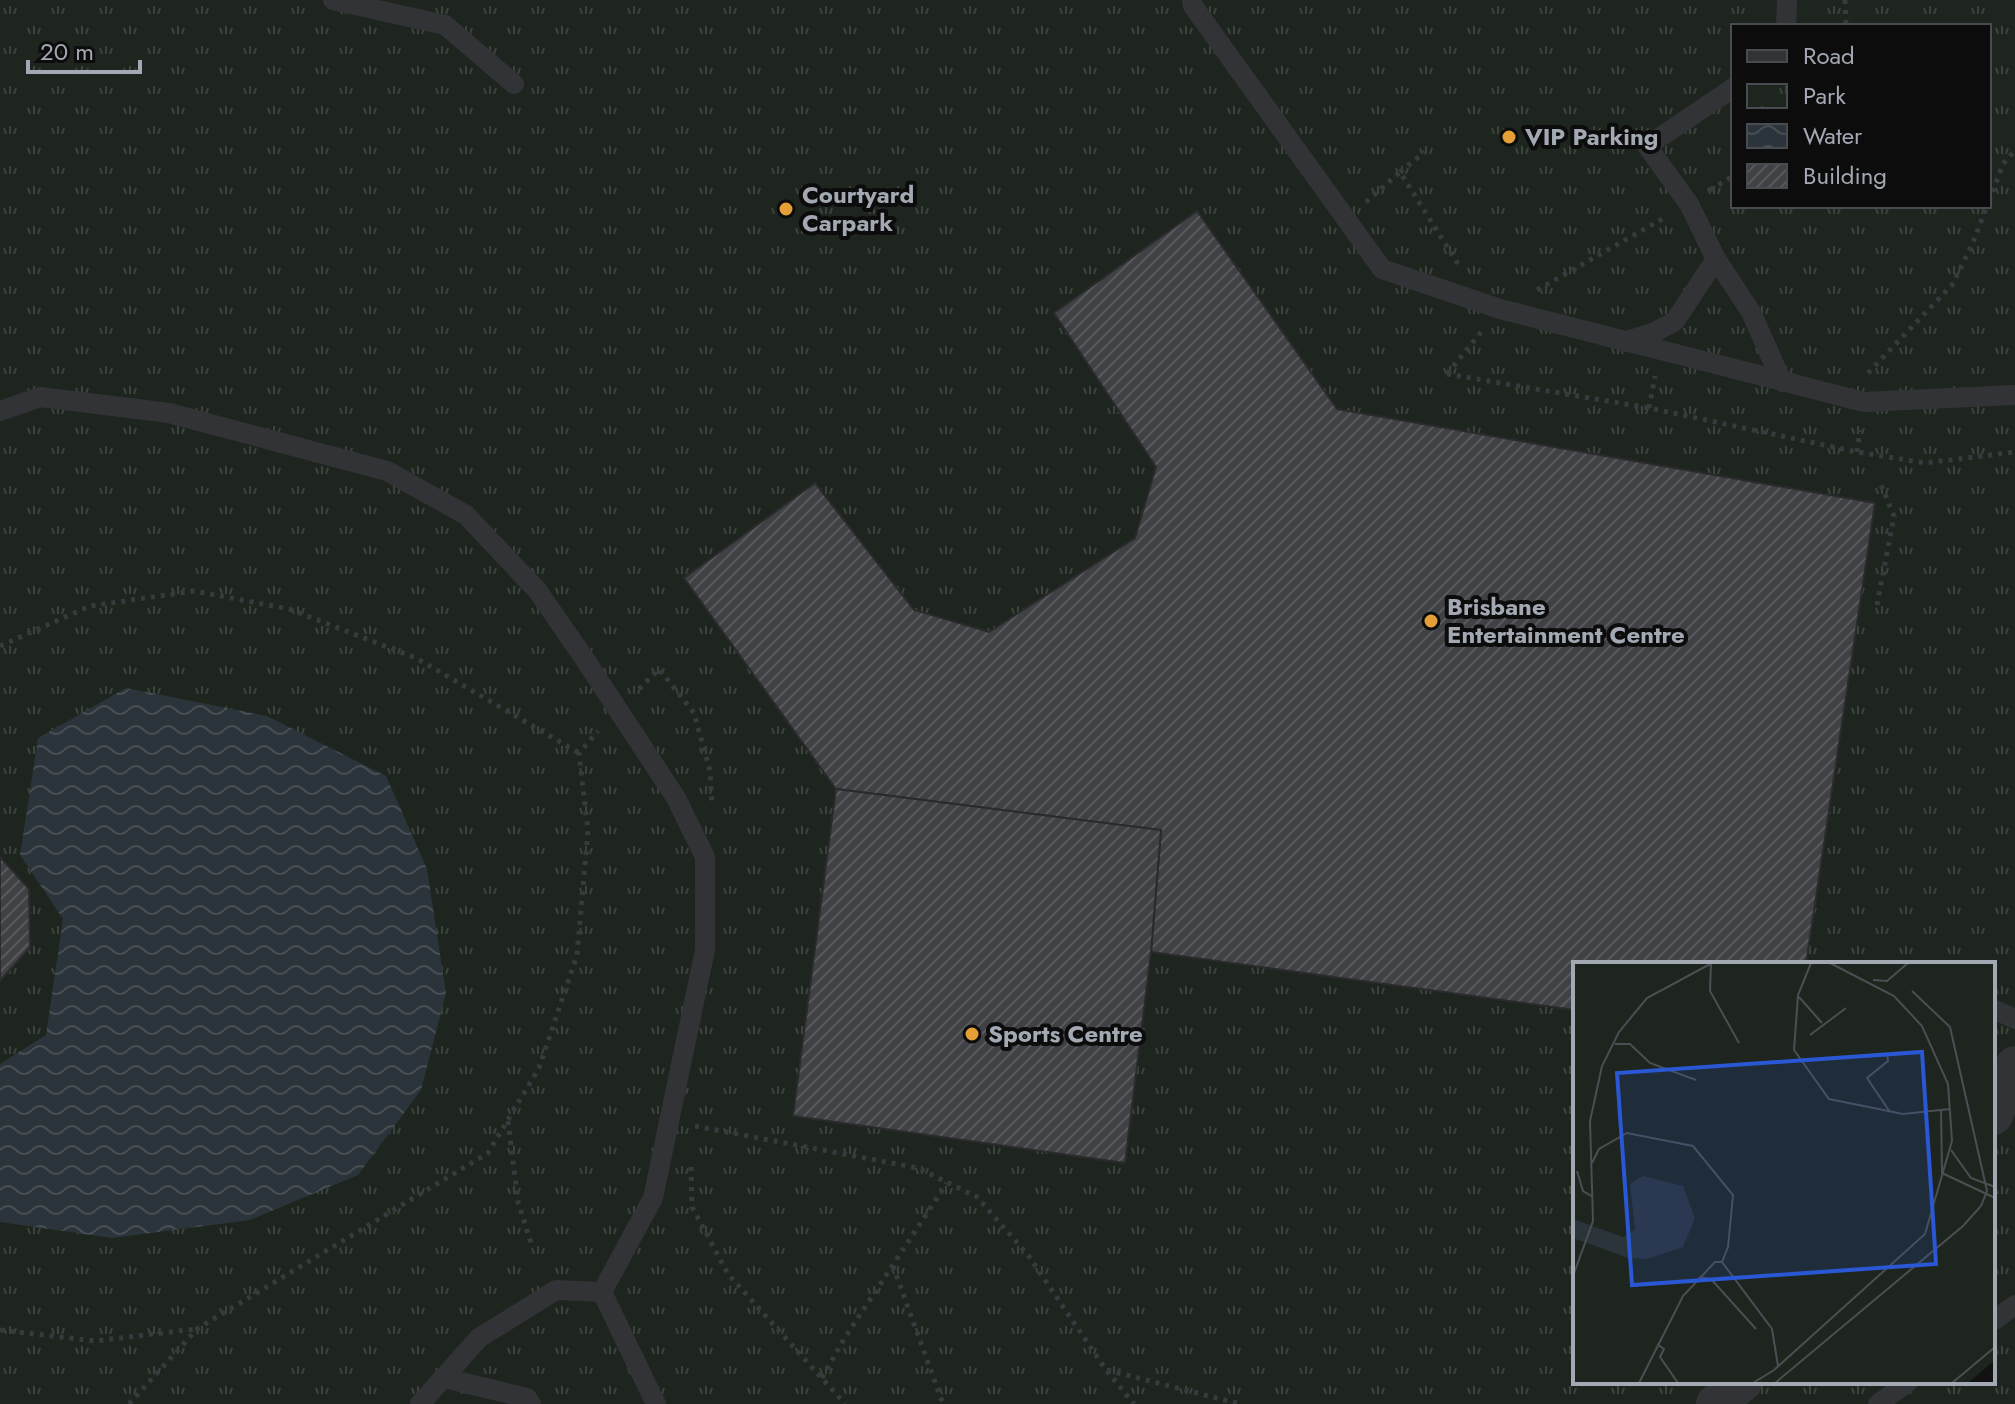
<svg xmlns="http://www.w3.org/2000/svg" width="2015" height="1404" viewBox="0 0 2015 1404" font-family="Jost,sans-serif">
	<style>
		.park { fill: url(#park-tufts); fill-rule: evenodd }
		.water { fill: url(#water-waves) }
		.building { fill: url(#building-hatch); stroke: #2b2b2e; stroke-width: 2 }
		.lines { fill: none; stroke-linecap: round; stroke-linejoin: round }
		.path { stroke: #383a3e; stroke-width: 5; stroke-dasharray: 4 6; stroke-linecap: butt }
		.service { stroke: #323337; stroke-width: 20 }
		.minor { stroke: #323337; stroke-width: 40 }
		.poi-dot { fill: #e59f36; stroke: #0c0c0d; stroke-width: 3 }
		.labels { text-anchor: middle; stroke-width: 8; stroke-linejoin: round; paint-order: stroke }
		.poi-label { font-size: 24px; font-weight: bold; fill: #a3a9b2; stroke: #0c0c0d; text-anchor: start }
		.inset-road { fill: none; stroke: #4b4e52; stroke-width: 2 }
		.view { fill: #2a57d4; fill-opacity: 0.15; stroke: #2a57d4; stroke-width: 4 }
		.inset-edge { fill: none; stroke: #a3a9b2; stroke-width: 4 }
	</style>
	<defs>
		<pattern id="park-tufts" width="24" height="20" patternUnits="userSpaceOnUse" patternTransform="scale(2)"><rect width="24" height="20" fill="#1e251e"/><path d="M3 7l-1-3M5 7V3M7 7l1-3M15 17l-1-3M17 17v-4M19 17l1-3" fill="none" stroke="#3c423c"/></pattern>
		<pattern id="water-waves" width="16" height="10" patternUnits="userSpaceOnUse" patternTransform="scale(2)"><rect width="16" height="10" fill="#2b343a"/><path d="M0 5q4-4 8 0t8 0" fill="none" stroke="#474f54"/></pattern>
		<pattern id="building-hatch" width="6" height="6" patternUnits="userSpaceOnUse" patternTransform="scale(2)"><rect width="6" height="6" fill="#404145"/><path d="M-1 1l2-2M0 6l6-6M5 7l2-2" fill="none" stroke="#585a5d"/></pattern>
	</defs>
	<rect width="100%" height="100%" fill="#111112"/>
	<path class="park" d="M0,0H2015V1404H0ZM1733,26H1989V206H1733ZM1575,964H1993V1382H1575Z"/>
	<path class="water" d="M126,688L267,716L386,776L427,869L446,993L421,1090L358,1175L250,1220L112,1238L0,1222V1064L46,1035L63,919L20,855L38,738Z"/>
	<g class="building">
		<path d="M1197,211L1337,409L1875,503L1806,964H1575V1010L1151,952L1161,830L836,789L684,578L815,483L914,610L989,632L1135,538L1156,467L1054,313Z"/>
		<path d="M836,789L1161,830L1151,952L1125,1163L793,1116Z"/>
		<path d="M0,857L29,889L30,947L0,981Z"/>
	</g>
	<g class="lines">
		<g class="path">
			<path d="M1845,0L1846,26"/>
			<path d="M1400,172L1425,152"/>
			<path d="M1710,190L1733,176"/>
			<path d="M1989,201L2003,164L2015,150"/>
			<path d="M1366,202L1400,172L1458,264"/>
			<path d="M1537,290L1664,218"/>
			<path d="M1868,373L1952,285L1972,245L1987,206"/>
			<path d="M1447,374L1649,408L1857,452L1925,463L2015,452"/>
			<path d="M1447,374L1482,331"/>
			<path d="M1649,408L1655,376"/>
			<path d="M1857,452L1860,430"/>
			<path d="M1877,605L1894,516L1879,480"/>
			<path d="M0,646L90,606L194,591L289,609L416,658L579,753"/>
			<path d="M639,689L659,669L694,713L710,771L712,804"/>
			<path d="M508,1121L518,1202L531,1243"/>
			<path d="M695,1126L918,1168L977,1197L1028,1255L1106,1370L1134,1404"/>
			<path d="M691,1167L692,1207L728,1274L845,1404"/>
			<path d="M893,1266L943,1404"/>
			<path d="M0,1330L95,1341L196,1329"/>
			<path d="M1107,1370L1240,1404"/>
			<path d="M822,1378L844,1339L947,1183"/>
			<path d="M129,1404L197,1329L488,1153L539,1068L577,955L588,831L579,753L598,731"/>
		</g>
		<g class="service">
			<path d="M333,0L445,25L514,84"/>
			<path d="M1192,0L1193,6L1382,269L1500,309L1864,402L2015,395"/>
			<path d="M1786,26L1787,0"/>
			<path d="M1733,88L1647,146L1689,204L1716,259L1751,312L1782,382"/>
			<path d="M1624,342L1655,332L1675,321L1716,259"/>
			<path d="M0,411L40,397L169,413L387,471L466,515L537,590L584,658L676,798L705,857V950L653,1198L602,1292"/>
			<path d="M1993,1009L2015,1019"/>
			<path d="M1993,1321L2015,1305"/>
			<path d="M444,1378L527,1398L531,1404"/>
			<path d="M420,1404L479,1338L556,1290L602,1292L656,1404"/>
			<path d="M1878,1404L1908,1382"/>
		</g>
		<g class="minor">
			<path d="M1993,1115L2015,1066"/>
			<path d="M1716,1404L1742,1382"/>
		</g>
	</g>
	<g class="poi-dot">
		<circle cx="1509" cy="137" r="8"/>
		<circle cx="786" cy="209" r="8"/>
		<circle cx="1431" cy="621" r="8"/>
		<circle cx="972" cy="1034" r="8"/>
	</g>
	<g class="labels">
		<g class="poi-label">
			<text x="1525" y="145">VIP Parking</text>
			<text x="802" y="203">Courtyard<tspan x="802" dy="28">Carpark</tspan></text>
			<text x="1447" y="615">Brisbane<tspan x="1447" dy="28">Entertainment Centre</tspan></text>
			<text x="988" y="1042">Sports Centre</text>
		</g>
	</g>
	<g transform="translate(1573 962)">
		<rect width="422" height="422" fill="#111112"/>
		<path d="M0,1H422V398L395,421H0Z" fill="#1e251e"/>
		<path d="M70,214L110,224L122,256L110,285L74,297L55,296L0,276V257L50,275L62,267L57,222Z" fill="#2b343a"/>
		<path class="inset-road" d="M138,1L137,29L166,81M238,1L225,33L221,88L256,137L330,152L377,147M300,18L314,19L335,1M226,35L249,61M237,73L273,46M42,82H57L77,101L123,118M314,92L315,99L294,116L317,150M368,147L369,211L422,236M378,188L398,216L422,225M19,201L26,187L54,171L120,184L160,233L155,285L149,300M4,209L10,229L20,235M0,314L20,259L17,159L29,104L46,70L74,36L139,1M126,315L138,317L183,367M84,382L91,387L87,395L105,421M66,421L110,334L142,300H149L199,367L205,404M180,421L201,408L352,272L379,179L375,122L349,64L321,34L257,1M202,421L390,264L408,244L414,229L377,65L339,29M379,421L422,385"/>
		<path class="view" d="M349,90L363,302L59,323L44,111Z"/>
		<rect width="422" height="422" class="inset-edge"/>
	</g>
	<rect x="1731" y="24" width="260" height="184" fill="#0c0c0d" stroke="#484b4f" stroke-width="2"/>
	<rect x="1747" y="50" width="40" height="12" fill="#323337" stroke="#484b4f" stroke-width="2"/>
	<text x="1803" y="64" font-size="24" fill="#a3a9b2">Road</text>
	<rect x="1747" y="84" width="40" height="24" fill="url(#park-tufts)" stroke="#484b4f" stroke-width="2"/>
	<text x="1803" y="104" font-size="24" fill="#a3a9b2">Park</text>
	<rect x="1747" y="124" width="40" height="24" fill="url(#water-waves)" stroke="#484b4f" stroke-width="2"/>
	<text x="1803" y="144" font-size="24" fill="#a3a9b2">Water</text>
	<rect x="1747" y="164" width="40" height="24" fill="url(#building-hatch)" stroke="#484b4f" stroke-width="2"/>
	<text x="1803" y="184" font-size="24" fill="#a3a9b2">Building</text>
	<path d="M28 60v12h112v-12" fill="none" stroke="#a3a9b2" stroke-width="4"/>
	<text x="40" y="60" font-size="24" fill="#a3a9b2" stroke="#0c0c0d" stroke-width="6" paint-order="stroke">20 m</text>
</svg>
